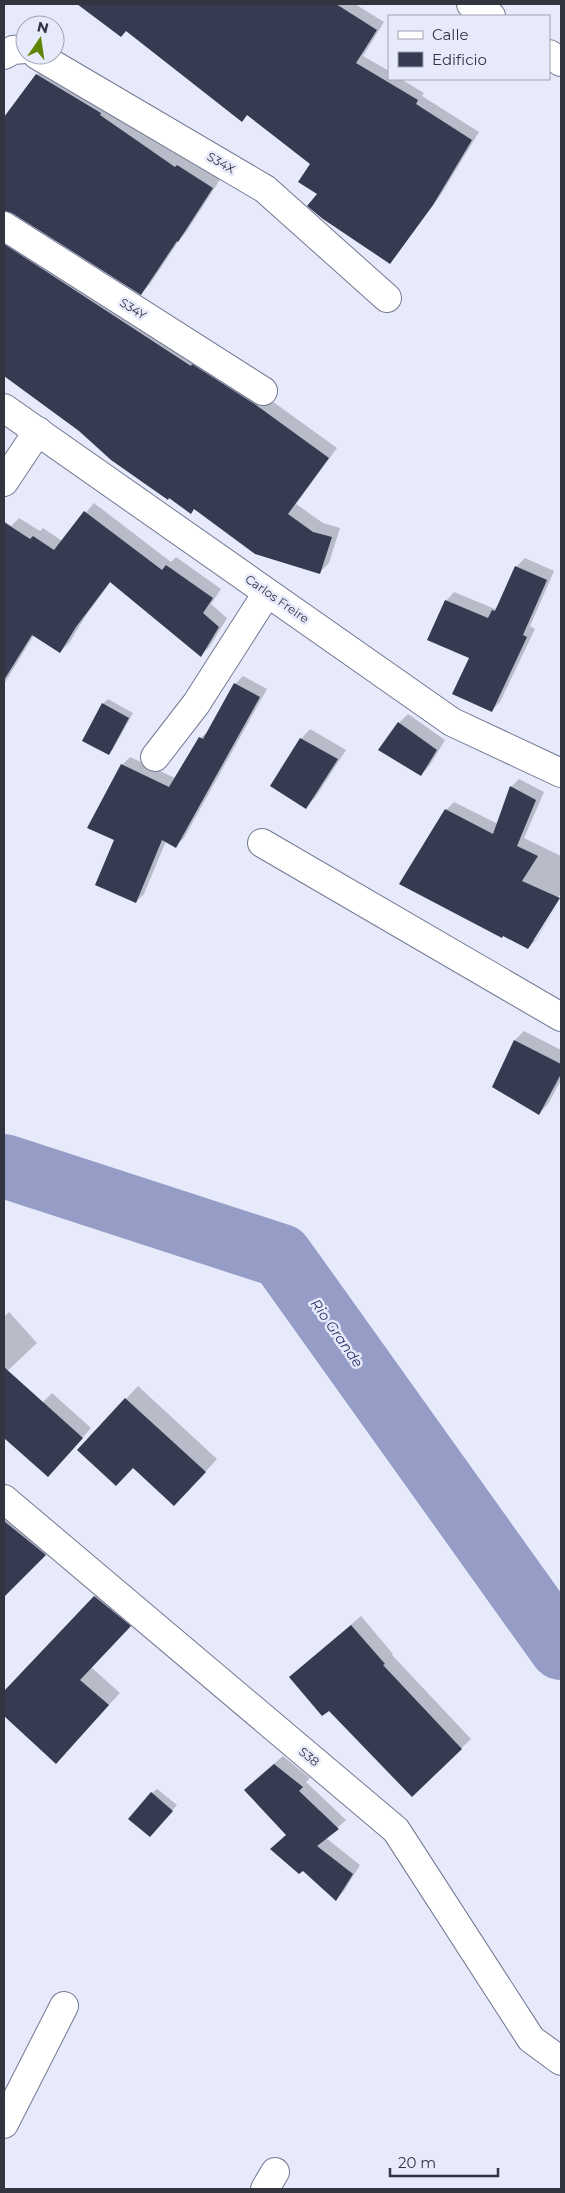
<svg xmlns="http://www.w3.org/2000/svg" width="565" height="2193" viewBox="0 0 565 2193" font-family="Montserrat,sans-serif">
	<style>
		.shadow { fill: #0003 }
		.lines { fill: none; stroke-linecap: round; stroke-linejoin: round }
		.river { stroke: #959cc6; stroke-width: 64 }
		.building { fill: #373b52 }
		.minor-casing { stroke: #737892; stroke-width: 30 }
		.tertiary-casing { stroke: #737892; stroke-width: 30 }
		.minor { stroke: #fff; stroke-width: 28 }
		.tertiary { stroke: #fff; stroke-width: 28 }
		.labels { text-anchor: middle; stroke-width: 5; stroke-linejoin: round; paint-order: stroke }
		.street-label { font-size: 12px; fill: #323440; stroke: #e6eafb }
		.water-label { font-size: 14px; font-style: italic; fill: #2b2f64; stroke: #e6eafb }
	</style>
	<rect width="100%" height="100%" fill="#e6eafb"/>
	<g class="shadow">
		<path d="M107,4H355L384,22L363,56L389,71V79H401L424,93L422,96L479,132L440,196L390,263L318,194L312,164Z"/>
		<path d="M46,65L185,158L187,157L221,178L187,231L180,239L150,284L141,293L12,211L4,209V120L37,75Z"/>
		<path d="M4,229L265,396L337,448L296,504L323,523L340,528L329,563L320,572L80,430L4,374Z"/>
		<path d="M94,503L171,562L176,557L221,589L211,604L227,618L210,646L201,655L111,581L85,617L69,643L60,652L34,635L4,684V521L11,526L19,518L40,531L43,528L62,541Z"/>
		<path d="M525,558L554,571L530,626L535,629L500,702L492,710L446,601L454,592L495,609L500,604L516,567Z"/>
		<path d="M243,676L267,689L184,838L176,846L166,841L144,894L136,902L115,839L122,765L130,757L175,778L200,738L209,731L235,684Z"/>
		<path d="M108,699L133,713L113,749L109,754L103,704Z"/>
		<path d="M408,714L445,740L430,765L421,775L399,723Z"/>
		<path d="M310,729L346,750L315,798L306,807L301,739Z"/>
		<path d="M519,779L544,792L524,838L561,856V893L532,940H535L561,899L536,940L528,948L446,810L454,802L498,824L511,787Z"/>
		<path d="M524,1031L561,1050V1080L548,1104L539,1114L493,1086L515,1040Z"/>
		<path d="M9,1312L37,1343L4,1374V1317Z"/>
		<path d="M138,1386L217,1459L187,1492L126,1399Z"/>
		<path d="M52,1393L91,1428L57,1466L43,1402Z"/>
		<path d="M13,1512L54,1545L4,1596V1521Z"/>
		<path d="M107,1585L141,1614L91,1667L120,1693L56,1762L4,1714V1693Z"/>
		<path d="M361,1616L393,1654L392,1655L471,1739L412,1795L329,1709L290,1677Z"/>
		<path d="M283,1756L310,1778L306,1782L346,1820L326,1838L360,1865L344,1891L336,1899L287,1834L254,1781Z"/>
		<path d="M157,1789L177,1805L154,1831L152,1793Z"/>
	</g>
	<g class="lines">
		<path class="river" d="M4,1166L281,1256L561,1648"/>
	</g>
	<g class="building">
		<path d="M77,4H336L377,30L356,63L418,100L416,104L472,140L433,205L390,264L323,219L307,206L317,194L298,182L310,164L247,115L242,122L126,31L121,37Z"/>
		<path d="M36,74L101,113L100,115L175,167L177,165L213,188L178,242L177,241L141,295L12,213L4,211V117Z"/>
		<path d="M4,244L191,366L192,364L256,405L329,458L288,514L313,532L332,537L320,574L255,554L194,509L191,514L169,498L168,500L111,460L79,431L4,376Z"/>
		<path d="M84,511L162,570L166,565L213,598L203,613L219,627L201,657L110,582L76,627L60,653L32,635L4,680V522L30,539L33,536L54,550Z"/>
		<path d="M515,566L547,580L523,635L527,637L492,712L452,694L469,658L427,640L445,600L488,618L492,610L495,611Z"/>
		<path d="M234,683L260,697L176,848L162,840L136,903L95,885L114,840L87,828L121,764L169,787L199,737L203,739Z"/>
		<path d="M102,703L129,718L109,755L82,741Z"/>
		<path d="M398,722L437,750L421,776L378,750Z"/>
		<path d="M300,738L338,759L306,809L270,786Z"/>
		<path d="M510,786L536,800L517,846L538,856L522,881L560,898L528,949L503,936L502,938L399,884L445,809L493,834Z"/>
		<path d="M514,1040L561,1064V1074L539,1115L492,1087Z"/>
		<path d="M4,1367L83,1438L48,1477L4,1438Z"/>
		<path d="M125,1398L206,1472L174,1506L133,1468L116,1486L77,1450Z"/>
		<path d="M4,1521L46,1555L4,1597Z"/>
		<path d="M94,1596L131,1626L80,1680L109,1705L56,1764L4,1716V1691Z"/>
		<path d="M351,1625L385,1664L383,1665L462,1749L412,1797L329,1711L322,1716L289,1677Z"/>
		<path d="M274,1764L303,1787L299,1791L339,1829L317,1846L353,1874L336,1901L303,1871L299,1874L270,1849L286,1835L244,1790Z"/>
		<path d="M151,1792L173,1811L150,1837L128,1819Z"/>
	</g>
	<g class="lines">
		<g class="minor-casing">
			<g id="minor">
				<path d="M471,4L491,16"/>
				<path d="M549,54L561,62"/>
				<path d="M4,55L13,50L25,49"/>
				<path d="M37,55L265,189L387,298"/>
				<path d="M4,226L263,391"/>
				<path d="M4,482L38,431"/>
				<path d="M155,757L196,704L267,593"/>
				<path d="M262,843L561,1017"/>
				<path d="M4,1499L396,1830L531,2039L561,2061"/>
				<path d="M4,2124L64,2006"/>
				<path d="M265,2189L275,2172"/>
			</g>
		</g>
		<g class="tertiary-casing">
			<path id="tertiary" d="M4,408L452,722L561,773"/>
		</g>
		<use href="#minor" class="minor"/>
		<use href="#tertiary" class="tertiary"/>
	</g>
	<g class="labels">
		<g class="street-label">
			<text transform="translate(221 163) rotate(30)" y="4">S34X</text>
			<text transform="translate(133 309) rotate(32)" y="4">S34Y</text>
			<text transform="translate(277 599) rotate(35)" y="4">Carlos Freire</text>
			<text transform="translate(309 1757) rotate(40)" y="4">S38</text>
		</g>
		<g class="water-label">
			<text transform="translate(337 1333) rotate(55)" y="5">Rio Grande</text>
		</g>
	</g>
	<rect width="565" height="2193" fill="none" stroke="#323440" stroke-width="10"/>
	<rect x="388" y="15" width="162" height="65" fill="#e6eafb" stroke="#9ea1b0"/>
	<rect x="398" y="31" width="25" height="8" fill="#ffffff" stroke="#9ea1b0"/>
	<text x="432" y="40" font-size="15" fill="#323440">Calle</text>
	<rect x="398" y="52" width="25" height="15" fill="#373b52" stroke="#9ea1b0"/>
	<text x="432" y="65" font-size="15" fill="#323440">Edificio</text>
	<g transform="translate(40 40) rotate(13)"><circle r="24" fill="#e6eafb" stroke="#9ea1b0"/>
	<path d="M0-4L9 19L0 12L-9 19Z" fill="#5f8404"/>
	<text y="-8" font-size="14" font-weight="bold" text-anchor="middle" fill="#323440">N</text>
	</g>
	<path d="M390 2168v8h108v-8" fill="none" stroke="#323440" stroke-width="2.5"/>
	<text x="398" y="2168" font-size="15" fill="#323440" stroke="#e6eafb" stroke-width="4" paint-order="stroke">20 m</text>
</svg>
